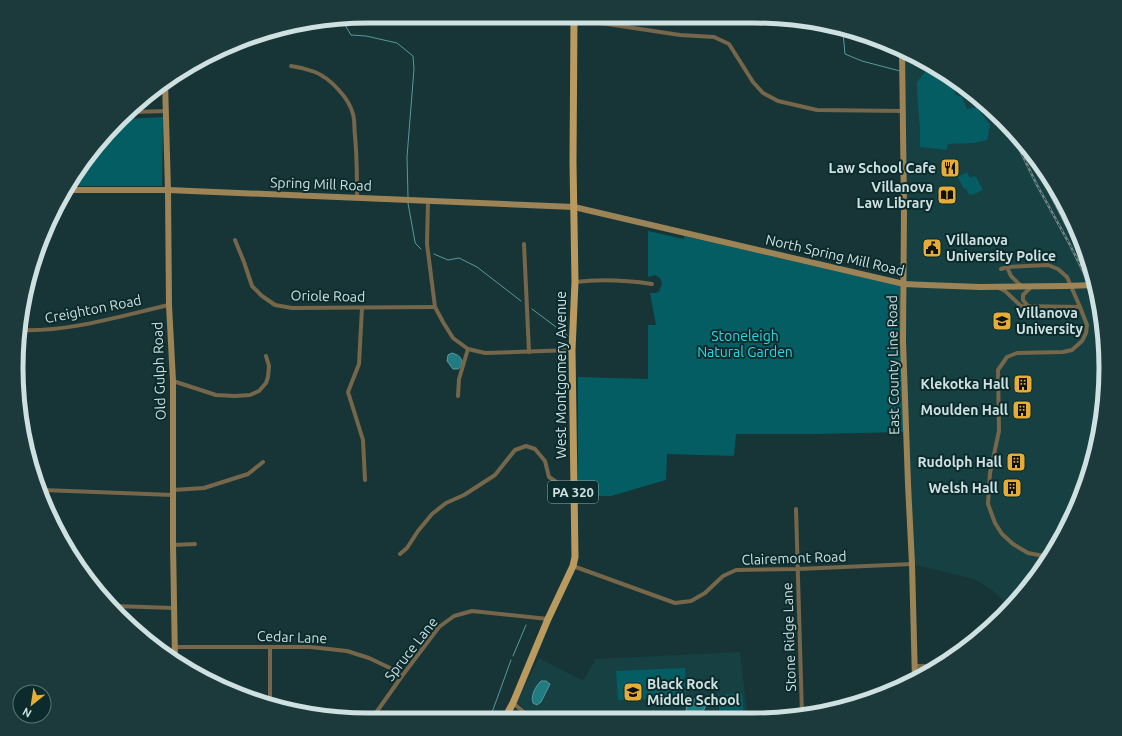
<svg xmlns="http://www.w3.org/2000/svg" width="1122" height="736" viewBox="0 0 1122 736" font-family="Ubuntu,sans-serif">
	<style>
		.built { fill: #174043 }
		.green { fill: #035d63 }
		.water { fill: #227b81; stroke: #56999e }
		.lines { fill: none; stroke-linecap: round; stroke-linejoin: round }
		.stream { stroke: #56999e; stroke-width: 1 }
		.street { stroke: #76664a; stroke-width: 4 }
		.secondary { stroke: #9d8457; stroke-width: 6 }
		.primary { stroke: #bb9a60; stroke-width: 7 }
		.rail-casing { stroke: #6f8688; stroke-width: 2.5 }
		.rail { stroke: #0c2b2d; stroke-width: 1; stroke-dasharray: 3; stroke-linecap: butt }
		.secondary-bridge { stroke: #9d8457; stroke-width: 6 }
		.labels { text-anchor: middle; stroke-width: 4; stroke-linejoin: round; paint-order: stroke }
		.shield { fill: #0c2b2d; stroke: #94aaab; stroke-width: 1 }
		.shield-label { font-size: 13px; font-weight: bold; fill: #cfe0e1 }
		.poi-label { font-size: 14px; font-weight: bold; fill: #cfe0e1; stroke: #0c2b2d; text-anchor: end }
		.street-label { font-size: 14px; fill: #cfe0e1; stroke: #0c2b2d }
		.park-label { font-size: 14px; fill: #2ad9e5; stroke: #0c2b2d }
		.rim { fill: none; stroke: #cfe0e1; stroke-width: 5 }
	</style>
	<rect width="100%" height="100%" fill="#173537"/>
	<g class="built">
		<path d="M902,50L909,52L986,104L1033,154L1070,213L1094,277L1096,289H1092L1098,301L1105,345L1103,414L1087,481L1059,544L1018,600L1011,608L992,590L974,579L912,564L903,341Z"/>
		<path d="M740,652L747,712L746,719L535,718L517,702L539,658L583,681L596,659Z"/>
	</g>
	<g class="green">
		<path d="M930,66L949,79L956,95L962,97L967,109L977,107L990,125L987,140L974,143L948,144L947,150L920,147V129L917,90V82Z"/>
		<path d="M163,117L162,186H79L81,167L89,154L126,119Z"/>
		<path d="M967,172L970,178L974,176L975,177H976L983,190L972,195L971,194L969,195L966,188L964,189L958,177Z"/>
		<path d="M648,231L684,239V236L900,286L904,432L815,434H736L734,456L667,454L666,480L611,496H578V377L648,379V325H656L650,293H655L659,292L662,283L660,278L655,275L648,277Z"/>
		<path d="M685,668L686,698L618,700L616,671Z"/>
		<path d="M742,693L744,719H720L718,695Z"/>
	</g>
	<g class="water">
		<path d="M452,353C459,355 463,358 462,366L458,369H453L447,361L448,355Z"/>
		<path d="M541,681H546L550,684L541,702L537,705L533,703C530,696 536,686 541,681Z"/>
		<path d="M700,694L704,697L706,706L703,711H686L687,705Z"/>
	</g>
	<g class="lines">
		<g class="stream">
			<path d="M342,20L351,35L366,36L397,43L413,56L414,69L407,157L408,197"/>
			<path d="M843,32L845,54L862,61L900,71"/>
			<path d="M408,203L415,242L416,244L421,249"/>
			<path d="M434,254L448,260L459,258L477,267L521,301"/>
			<path d="M532,309L568,336"/>
			<path d="M513,656L526,625"/>
			<path d="M490,718L511,660"/>
		</g>
		<g class="street">
			<path d="M449,17V21"/>
			<path d="M574,19L680,35L714,37L729,44L753,82L763,93L778,101L817,110L903,111"/>
			<path d="M291,66C299,67 307,69 315,72C330,78 349,98 353,114C355,121 354,129 355,136C357,156 357,177 357,197"/>
			<path d="M133,112L166,111"/>
			<path d="M428,201L427,244L435,307L443,322L453,338L468,349L485,353L572,350"/>
			<path d="M235,240L244,262L252,286L262,296L275,305L292,308L435,307"/>
			<path d="M524,244L529,352"/>
			<path d="M1007,267L1011,276L1021,286"/>
			<path d="M1001,269L1007,267L1048,265L1058,269L1067,277L1080,307L1087,325L1086,333L1082,341L1072,350L1063,352L1017,353L1007,357L998,370L999,431L990,473L988,504L995,523L1002,534L1013,544L1028,553L1049,557"/>
			<path d="M575,282C601,279 625,280 652,284"/>
			<path d="M999,288L1005,291L1021,306L1080,307"/>
			<path d="M1028,306L1023,300V295L1032,286"/>
			<path d="M362,308L359,364L348,392L363,440L365,480"/>
			<path d="M20,330C70,332 120,316 169,305"/>
			<path d="M173,381L216,395L235,396L250,395L259,391L266,383L268,377L269,366L266,356"/>
			<path d="M458,396L459,379L468,349"/>
			<path d="M43,490L173,495"/>
			<path d="M173,490L204,488L248,474L263,462"/>
			<path d="M796,509L802,715"/>
			<path d="M173,545L195,544"/>
			<path d="M400,554L407,548L418,531L432,514L446,503L464,495L495,475L515,450L526,446L535,449L545,461L549,477L558,483L573,484"/>
			<path d="M573,566L675,603L691,601L705,593L723,576L736,570L798,569L912,564"/>
			<path d="M114,606L174,608"/>
			<path d="M175,647H310L347,651L369,658L390,668L402,676"/>
			<path d="M915,666H938"/>
			<path d="M270,701V647"/>
			<path d="M513,703L531,718"/>
			<path d="M373,717L402,676L439,627L454,616L472,611L548,619"/>
		</g>
		<g class="secondary">
			<path d="M902,50L904,210L903,341L908,484L912,564L915,680"/>
			<path d="M165,82L168,190L169,305L173,381V545L175,659"/>
			<path d="M68,190H168L574,207L904,284L926,285L980,287L1065,286"/>
		</g>
		<path class="primary" d="M505,718L513,703L548,619L573,566L575,557L572,350L575,282L573,162L574,17"/>
		<g class="rail-casing">
			<g id="rail">
				<path d="M1009,128L1037,185L1070,245L1098,301"/>
				<path d="M1025,145L1095,281"/>
			</g>
		</g>
		<use href="#rail" class="rail"/>
		<path class="secondary-bridge" d="M1065,286L1095,285"/>
	</g>
	<defs>
		<g id="restaurant-square" transform="scale(1)"><rect x="-9" y="-9" width="18" height="18" rx="4" fill="#e6ad36" stroke="#0c2b2d"/><path d="M-5-6h1v4h1v-4h1v4h1v-4h1v5L-1.5 .5V6h-2V.5L-5-1ZM5-6V6H3V1.5H1.5Q1.5-4 5-6Z" fill="#111"/></g>
		<g id="library-square" transform="scale(1)"><rect x="-9" y="-9" width="18" height="18" rx="4" fill="#e6ad36" stroke="#0c2b2d"/><path d="M-6-4Q-3-5.5-.7-3.5V5Q-3 3-6 4ZM6-4Q3-5.5 .7-3.5V5Q3 3 6 4Z" fill="#111"/></g>
		<g id="civic-square" transform="scale(1)"><rect x="-9" y="-9" width="18" height="18" rx="4" fill="#e6ad36" stroke="#0c2b2d"/><path d="M-.6-6.5H3V-4.5H.6V-3L4-1V1h2V6H-6V1h2V-1L-.6-3ZM-1.2 2.5V6h2.4V2.5Z" fill="#111"/></g>
		<g id="university-square" transform="scale(1)"><rect x="-9" y="-9" width="18" height="18" rx="4" fill="#e6ad36" stroke="#0c2b2d"/><path d="M0-5L7-2L0 1L-7-2ZM-4 1L0 2.5L4 1V4Q0 6-4 4Z" fill="#111"/></g>
		<g id="building-square" transform="scale(1)"><rect x="-9" y="-9" width="18" height="18" rx="4" fill="#e6ad36" stroke="#0c2b2d"/><path d="M-4-6H4V6H1V3H-1V6H-4ZM-2.5-4.3h1.7v1.8h-1.7ZM.8-4.3h1.7v1.8H.8ZM-2.5-1h1.7V.8h-1.7ZM.8-1h1.7V.8H.8Z" fill="#111"/></g>
		<g id="school-square" transform="scale(1)"><rect x="-9" y="-9" width="18" height="18" rx="4" fill="#e6ad36" stroke="#0c2b2d"/><path d="M0-5L7-2L0 1L-7-2ZM-4 1L0 2.5L4 1V4Q0 6-4 4Z" fill="#111"/></g>
	</defs>
	<g fill-rule="evenodd">
		<use href="#restaurant-square" x="950" y="168"/>
		<use href="#library-square" x="947" y="195"/>
		<use href="#civic-square" x="932" y="248"/>
		<use href="#university-square" x="1002" y="321"/>
		<use href="#building-square" x="1023" y="384"/>
		<use href="#building-square" x="1022" y="410"/>
		<use href="#building-square" x="1016" y="462"/>
		<use href="#building-square" x="1012" y="488"/>
		<use href="#school-square" x="633" y="692"/>
	</g>
	<g class="labels">
		<rect class="shield" x="548" y="481" width="50" height="22" rx="3"/>
		<g class="shield-label">
			<text x="573" y="497">PA 320</text>
		</g>
		<g class="poi-label">
			<text x="936" y="173">Law School Cafe</text>
			<text x="933" y="192">Villanova<tspan x="933" dy="16">Law Library</tspan></text>
			<text x="946" y="245" text-anchor="start">Villanova<tspan x="946" dy="16">University Police</tspan></text>
			<text x="1016" y="318" text-anchor="start">Villanova<tspan x="1016" dy="16">University</tspan></text>
			<text x="1009" y="389">Klekotka Hall</text>
			<text x="1008" y="415">Moulden Hall</text>
			<text x="1002" y="467">Rudolph Hall</text>
			<text x="998" y="493">Welsh Hall</text>
			<text x="647" y="689" text-anchor="start">Black Rock<tspan x="647" dy="16">Middle School</tspan></text>
		</g>
		<g class="street-label">
			<text transform="translate(321 184) rotate(2)" y="5">Spring Mill Road</text>
			<text transform="translate(835 255) rotate(13)" y="5">North Spring Mill Road</text>
			<text transform="translate(328 296) rotate(1)" y="5">Oriole Road</text>
			<text transform="translate(93 309) rotate(-11)" y="5">Creighton Road</text>
			<text transform="translate(893 365) rotate(-91)" y="5">East County Line Road</text>
			<text transform="translate(159 371) rotate(-92)" y="5">Old Gulph Road</text>
			<text transform="translate(561 375) rotate(-90)" y="5">West Montgomery Avenue</text>
			<text transform="translate(794 558) rotate(-2)" y="5">Clairemont Road</text>
			<text transform="translate(292 637) rotate(2)" y="5">Cedar Lane</text>
			<text transform="translate(789 637) rotate(-92)" y="5">Stone Ridge Lane</text>
			<text transform="translate(411 649) rotate(-52)" y="5">Spruce Lane</text>
		</g>
		<g class="park-label">
			<text x="745" y="341">Stoneleigh<tspan x="745" dy="16">Natural Garden</tspan></text>
		</g>
	</g>
	<path d="M0 0H1122V736H0ZM368 23H754A345 345 0 0 1 1099 368V368A345 345 0 0 1 754 713H368A345 345 0 0 1 23 368V368A345 345 0 0 1 368 23Z" fill="#1c393b" fill-rule="evenodd"/>
	<path class="rim" d="M368 23H754A345 345 0 0 1 1099 368V368A345 345 0 0 1 754 713H368A345 345 0 0 1 23 368V368A345 345 0 0 1 368 23Z"/>
	<g transform="translate(32 704) rotate(210)"><circle r="19" fill="#0c2b2d" stroke="#5a7375"/>
	<path d="M0-3L7 15L0 10L-7 15Z" fill="#e6ad36"/>
	<text y="-6" font-size="11" font-weight="bold" text-anchor="middle" fill="#cfe0e1">N</text>
	</g>
</svg>
